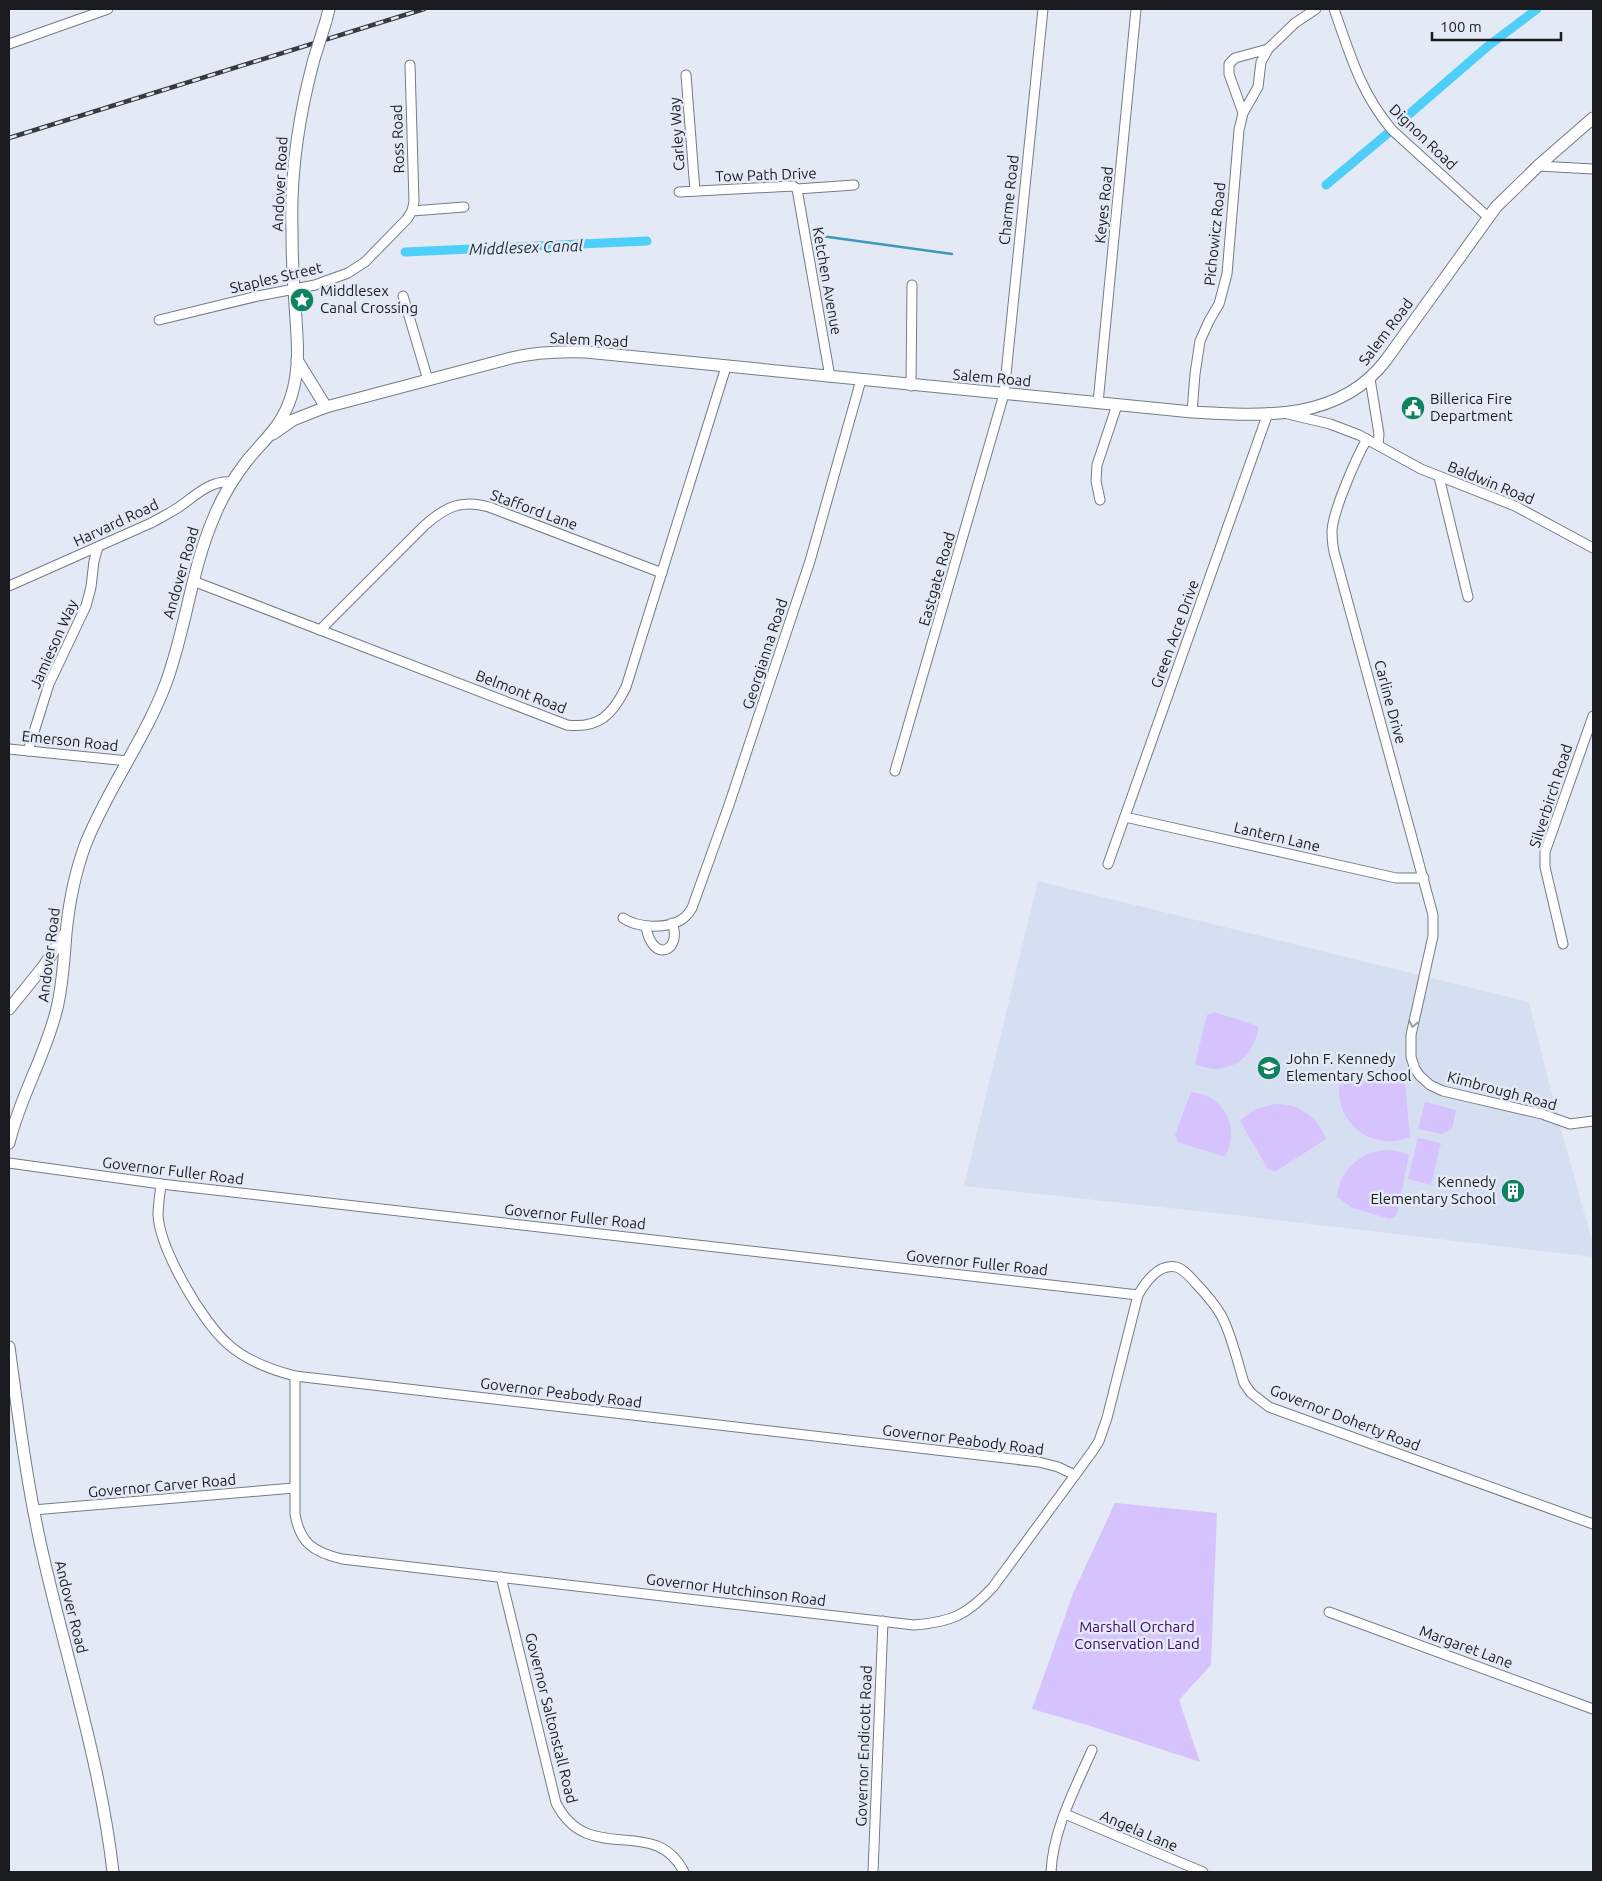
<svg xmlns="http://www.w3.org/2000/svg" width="1602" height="1881" viewBox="0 0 1602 1881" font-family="Ubuntu,sans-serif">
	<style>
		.built { fill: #d5dff1 }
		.green { fill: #d6c3fe }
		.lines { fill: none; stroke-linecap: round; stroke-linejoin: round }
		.stream { stroke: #3d99b8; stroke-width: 2.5 }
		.canal { stroke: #4dcff9; stroke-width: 9 }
		.minor-casing { stroke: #757b85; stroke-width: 11 }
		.major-casing { stroke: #757b85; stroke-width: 13 }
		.minor { stroke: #fff; stroke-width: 9 }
		.major { stroke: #fff; stroke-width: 11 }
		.rail-casing { stroke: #373a3f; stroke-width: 4.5 }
		.rail { stroke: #e4eaf5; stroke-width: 2.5; stroke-dasharray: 8; stroke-linecap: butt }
		.major-bridge-casing { stroke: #757b85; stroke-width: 13; stroke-linecap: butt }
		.major-bridge { stroke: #fff; stroke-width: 11 }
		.oneway { stroke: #98989a }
		.labels { text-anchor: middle; stroke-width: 5; stroke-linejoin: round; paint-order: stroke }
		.street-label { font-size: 15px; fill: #191b1f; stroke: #e4eaf5 }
		.poi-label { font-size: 15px; fill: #191b1f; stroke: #e4eaf5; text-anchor: start }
		.park-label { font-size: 15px; fill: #3b036d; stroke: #e4eaf5 }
		.water-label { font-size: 16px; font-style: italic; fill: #182d35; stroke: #e4eaf5 }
	</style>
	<rect width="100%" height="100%" fill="#e4eaf5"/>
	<path class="built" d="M1038,881L1529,1002L1562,1133L1593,1244V1257L1243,1216L964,1186Z"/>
	<g class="green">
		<path d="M1214,1012L1258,1026C1256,1059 1225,1078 1195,1064L1207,1015Z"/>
		<path d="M1399,1076L1405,1082L1410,1137C1373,1152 1336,1125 1339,1085Z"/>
		<path d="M1191,1092C1224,1095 1241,1127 1225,1157L1178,1142L1175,1135Z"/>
		<path d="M1425,1102L1456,1110L1452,1129L1442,1134L1418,1129Z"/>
		<path d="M1275,1104C1299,1103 1318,1117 1326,1139L1275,1172L1268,1169L1240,1121L1255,1109Z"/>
		<path d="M1418,1138L1441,1143L1431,1185L1408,1179Z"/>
		<path d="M1384,1150L1397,1151L1409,1155L1397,1215L1390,1219L1353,1208L1337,1197C1339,1171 1359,1153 1384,1150Z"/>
		<path d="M1115,1503L1217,1513L1211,1665L1179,1700L1200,1762L1087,1725L1032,1709L1074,1591Z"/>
	</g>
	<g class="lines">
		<path class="stream" d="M814,235L952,254"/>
		<g class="canal">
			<path d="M1400,122L1488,46L1537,9"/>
			<path d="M1326,185L1387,134"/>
			<path d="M405,252L647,241"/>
		</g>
		<g class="minor-casing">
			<g id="minor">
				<path d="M1334,9C1350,54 1360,92 1392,130L1488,217"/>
				<path d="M9,44L108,9"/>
				<path d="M1268,49L1261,62L1258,87L1243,113L1229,74V64L1235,58Z"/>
				<path d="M1268,49L1295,23L1316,9"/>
				<path d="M410,65L414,202L412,211"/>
				<path d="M686,75L695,191"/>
				<path d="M1538,166L1593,169"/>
				<path d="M797,189L830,377"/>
				<path d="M679,192L793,186L797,189L854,185"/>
				<path d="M403,296L428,380"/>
				<path d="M159,320L258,296L315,285L348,273L365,262L407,219L412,211L464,207"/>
				<path d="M1370,379L1379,434L1378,445"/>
				<path d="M911,386L912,285"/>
				<path d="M1098,403L1136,9"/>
				<path d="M1192,412L1195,374L1200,341L1209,321L1219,304L1227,274L1239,130L1243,113"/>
				<path d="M1288,414L1330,424L1359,435L1421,469L1515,506L1593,548"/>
				<path d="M1367,439C1356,458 1333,511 1332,531C1332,541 1333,550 1336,559L1433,915V936L1411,1035V1057L1415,1069L1420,1076L1430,1085L1443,1091L1542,1114L1570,1124L1593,1121"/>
				<path d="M1439,477L1468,597"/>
				<path d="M1100,500L1096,481L1097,465L1117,405"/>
				<path d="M193,581L567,725C599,729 613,714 626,687L726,367"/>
				<path d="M9,586L151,523C160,518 170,513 179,507C195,496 210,480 232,482"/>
				<path d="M320,630L424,526C445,507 461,499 489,507L662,573"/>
				<path d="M9,749L128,761"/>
				<path d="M28,751L49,684L86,606L91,587L94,561L98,547"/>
				<path d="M895,771L1004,394L1043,9"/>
				<path d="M1125,817L1396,878H1424"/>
				<path d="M1108,864L1268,413"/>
				<path d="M623,918C637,928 666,929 681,920C686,917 689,913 692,908L729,805L810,561L861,380"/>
				<path d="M646,927C653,965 683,950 672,923"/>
				<path d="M1563,944L1545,867V852L1593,716"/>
				<path d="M9,1163L161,1184L1138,1295"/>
				<path d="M161,1184C160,1194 158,1205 158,1215C160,1250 203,1323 229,1345C247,1361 272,1370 295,1376L1039,1462L1058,1467L1075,1475"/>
				<path d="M295,1376V1514C300,1543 313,1552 342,1559L914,1625C952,1622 967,1615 993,1587L1092,1452L1099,1441L1107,1418L1138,1295C1145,1283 1159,1263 1176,1267C1185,1269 1195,1283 1202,1290C1210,1299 1219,1309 1224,1321C1233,1341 1238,1363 1244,1383L1251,1393L1269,1407L1593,1524"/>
				<path d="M33,1510L294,1488"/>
				<path d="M501,1577L556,1803C589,1868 654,1813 684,1872"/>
				<path d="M1329,1612L1593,1709"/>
				<path d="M1065,1814L1203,1872"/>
				<path d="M873,1872L883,1621"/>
				<path d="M1051,1872C1053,1829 1075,1789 1092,1750"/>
			</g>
		</g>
		<g class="major-casing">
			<g id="major">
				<path d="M326,21L329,9"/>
				<path d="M297,360L326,407"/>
				<path d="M273,434L293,420L326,407L511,358C536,352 560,351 586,352L1192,412C1262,416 1339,422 1386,360L1496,207L1538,166L1593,118"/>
				<path d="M9,1009L43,967L65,934"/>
				<path d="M9,1143C20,1096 46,1055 57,1008C63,983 64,958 66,933C69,903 75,872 86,843C108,788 145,739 166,683C186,629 191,570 214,517C222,497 233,479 246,462C265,438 281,428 291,397C301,367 297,336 295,305C293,280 292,255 292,230C290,172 299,115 314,59"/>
				<path d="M9,1347C19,1420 28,1493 45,1564C69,1667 101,1767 113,1872"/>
			</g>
		</g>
		<use href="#minor" class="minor"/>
		<use href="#major" class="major"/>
		<g class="rail-casing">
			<path id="rail" d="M9,138L424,9"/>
		</g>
		<use href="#rail" class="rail"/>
		<g class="major-bridge-casing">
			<path id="major-bridge" d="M314,59L326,21"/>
		</g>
		<use href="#major-bridge" class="major-bridge"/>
	</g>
	<defs><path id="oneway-chevron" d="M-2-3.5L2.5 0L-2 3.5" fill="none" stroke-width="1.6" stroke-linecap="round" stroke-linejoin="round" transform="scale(1.25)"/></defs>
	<use class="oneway" href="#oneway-chevron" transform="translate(1413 1024) rotate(102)"/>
	<defs>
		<g id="sight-disc" transform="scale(1.25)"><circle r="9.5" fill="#0f8260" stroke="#e4eaf5"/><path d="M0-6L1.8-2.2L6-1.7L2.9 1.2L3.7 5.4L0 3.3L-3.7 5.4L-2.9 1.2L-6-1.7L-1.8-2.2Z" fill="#fff"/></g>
		<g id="civic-disc" transform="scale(1.25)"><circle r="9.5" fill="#0f8260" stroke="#e4eaf5"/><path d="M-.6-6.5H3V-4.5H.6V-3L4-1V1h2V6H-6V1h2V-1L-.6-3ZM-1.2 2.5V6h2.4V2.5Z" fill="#fff"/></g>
		<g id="school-disc" transform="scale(1.25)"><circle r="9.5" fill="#0f8260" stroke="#e4eaf5"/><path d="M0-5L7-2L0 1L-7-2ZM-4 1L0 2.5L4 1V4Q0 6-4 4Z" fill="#fff"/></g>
		<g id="building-disc" transform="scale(1.25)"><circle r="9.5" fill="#0f8260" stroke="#e4eaf5"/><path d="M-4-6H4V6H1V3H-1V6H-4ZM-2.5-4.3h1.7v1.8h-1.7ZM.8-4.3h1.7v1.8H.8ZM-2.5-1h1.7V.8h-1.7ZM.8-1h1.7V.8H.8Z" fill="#fff"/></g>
	</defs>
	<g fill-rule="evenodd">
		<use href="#sight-disc" x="302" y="300"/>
		<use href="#civic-disc" x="1413" y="408"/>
		<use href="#school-disc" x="1269" y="1068"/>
		<use href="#building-disc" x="1513" y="1191"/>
	</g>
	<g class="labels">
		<g class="street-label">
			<text transform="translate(677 134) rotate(-94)" y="5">Carley Way</text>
			<text transform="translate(1423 137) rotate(44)" y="5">Dignon Road</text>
			<text transform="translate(398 139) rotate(-92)" y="5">Ross Road</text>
			<text transform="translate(766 175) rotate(-2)" y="5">Tow Path Drive</text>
			<text transform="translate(280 184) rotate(-87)" y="5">Andover Road</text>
			<text transform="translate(1009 200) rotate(-84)" y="5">Charme Road</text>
			<text transform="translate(1104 205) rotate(-84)" y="5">Keyes Road</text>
			<text transform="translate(1215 234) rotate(-84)" y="5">Pichowicz Road</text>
			<text transform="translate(276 278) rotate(-13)" y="5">Staples Street</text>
			<text transform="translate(827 281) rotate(80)" y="5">Ketchen Avenue</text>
			<text transform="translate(1386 332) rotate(-53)" y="5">Salem Road</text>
			<text transform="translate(589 340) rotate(3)" y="5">Salem Road</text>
			<text transform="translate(992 378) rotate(5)" y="5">Salem Road</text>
			<text transform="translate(1491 483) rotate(22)" y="5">Baldwin Road</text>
			<text transform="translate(534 510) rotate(20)" y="5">Stafford Lane</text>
			<text transform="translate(116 523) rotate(-25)" y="5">Harvard Road</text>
			<text transform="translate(181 573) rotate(-74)" y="5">Andover Road</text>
			<text transform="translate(937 579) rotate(-74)" y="5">Eastgate Road</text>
			<text transform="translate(1175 634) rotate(-70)" y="5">Green Acre Drive</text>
			<text transform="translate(54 644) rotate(-66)" y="5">Jamieson Way</text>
			<text transform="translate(765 654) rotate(-72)" y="5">Georgianna Road</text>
			<text transform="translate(521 692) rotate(21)" y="5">Belmont Road</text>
			<text transform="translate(1390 702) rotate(75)" y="5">Carline Drive</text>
			<text transform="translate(70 741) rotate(6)" y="5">Emerson Road</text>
			<text transform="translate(1551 796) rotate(-72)" y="5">Silverbirch Road</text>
			<text transform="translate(1277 837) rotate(13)" y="5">Lantern Lane</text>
			<text transform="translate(49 955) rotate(-83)" y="5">Andover Road</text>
			<text transform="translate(1502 1091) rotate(15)" y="5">Kimbrough Road</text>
			<text transform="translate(173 1171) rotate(7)" y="5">Governor Fuller Road</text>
			<text transform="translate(575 1217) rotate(6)" y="5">Governor Fuller Road</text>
			<text transform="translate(977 1263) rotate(6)" y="5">Governor Fuller Road</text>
			<text transform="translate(561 1393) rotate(7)" y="5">Governor Peabody Road</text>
			<text transform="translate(1345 1418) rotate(21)" y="5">Governor Doherty Road</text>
			<text transform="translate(963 1440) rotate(7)" y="5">Governor Peabody Road</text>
			<text transform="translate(162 1486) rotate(-5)" y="5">Governor Carver Road</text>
			<text transform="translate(736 1590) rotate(7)" y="5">Governor Hutchinson Road</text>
			<text transform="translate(71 1607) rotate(76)" y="5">Andover Road</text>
			<text transform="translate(1466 1647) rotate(20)" y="5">Margaret Lane</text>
			<text transform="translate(551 1718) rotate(76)" y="5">Governor Saltonstall Road</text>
			<text transform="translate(864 1746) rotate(-88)" y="5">Governor Endicott Road</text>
			<text transform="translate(1139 1831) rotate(23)" y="5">Angela Lane</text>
		</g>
		<g class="poi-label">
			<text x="320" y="296">Middlesex<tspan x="320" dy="17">Canal Crossing</tspan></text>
			<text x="1430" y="404">Billerica Fire<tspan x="1430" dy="17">Department</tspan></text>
			<text x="1286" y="1064">John F. Kennedy<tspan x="1286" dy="17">Elementary School</tspan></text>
			<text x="1496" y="1187" text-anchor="end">Kennedy<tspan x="1496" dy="17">Elementary School</tspan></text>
		</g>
		<g class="park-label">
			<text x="1137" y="1632">Marshall Orchard<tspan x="1137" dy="17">Conservation Land</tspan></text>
		</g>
		<g class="water-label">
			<text transform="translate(526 247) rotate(-2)" y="6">Middlesex Canal</text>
		</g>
	</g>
	<rect width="1602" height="1881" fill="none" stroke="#191b1f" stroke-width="20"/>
	<path d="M1432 32v8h129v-8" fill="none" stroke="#191b1f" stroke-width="2.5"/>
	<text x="1440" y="32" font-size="15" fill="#191b1f" stroke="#e4eaf5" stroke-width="4" paint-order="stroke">100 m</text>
</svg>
